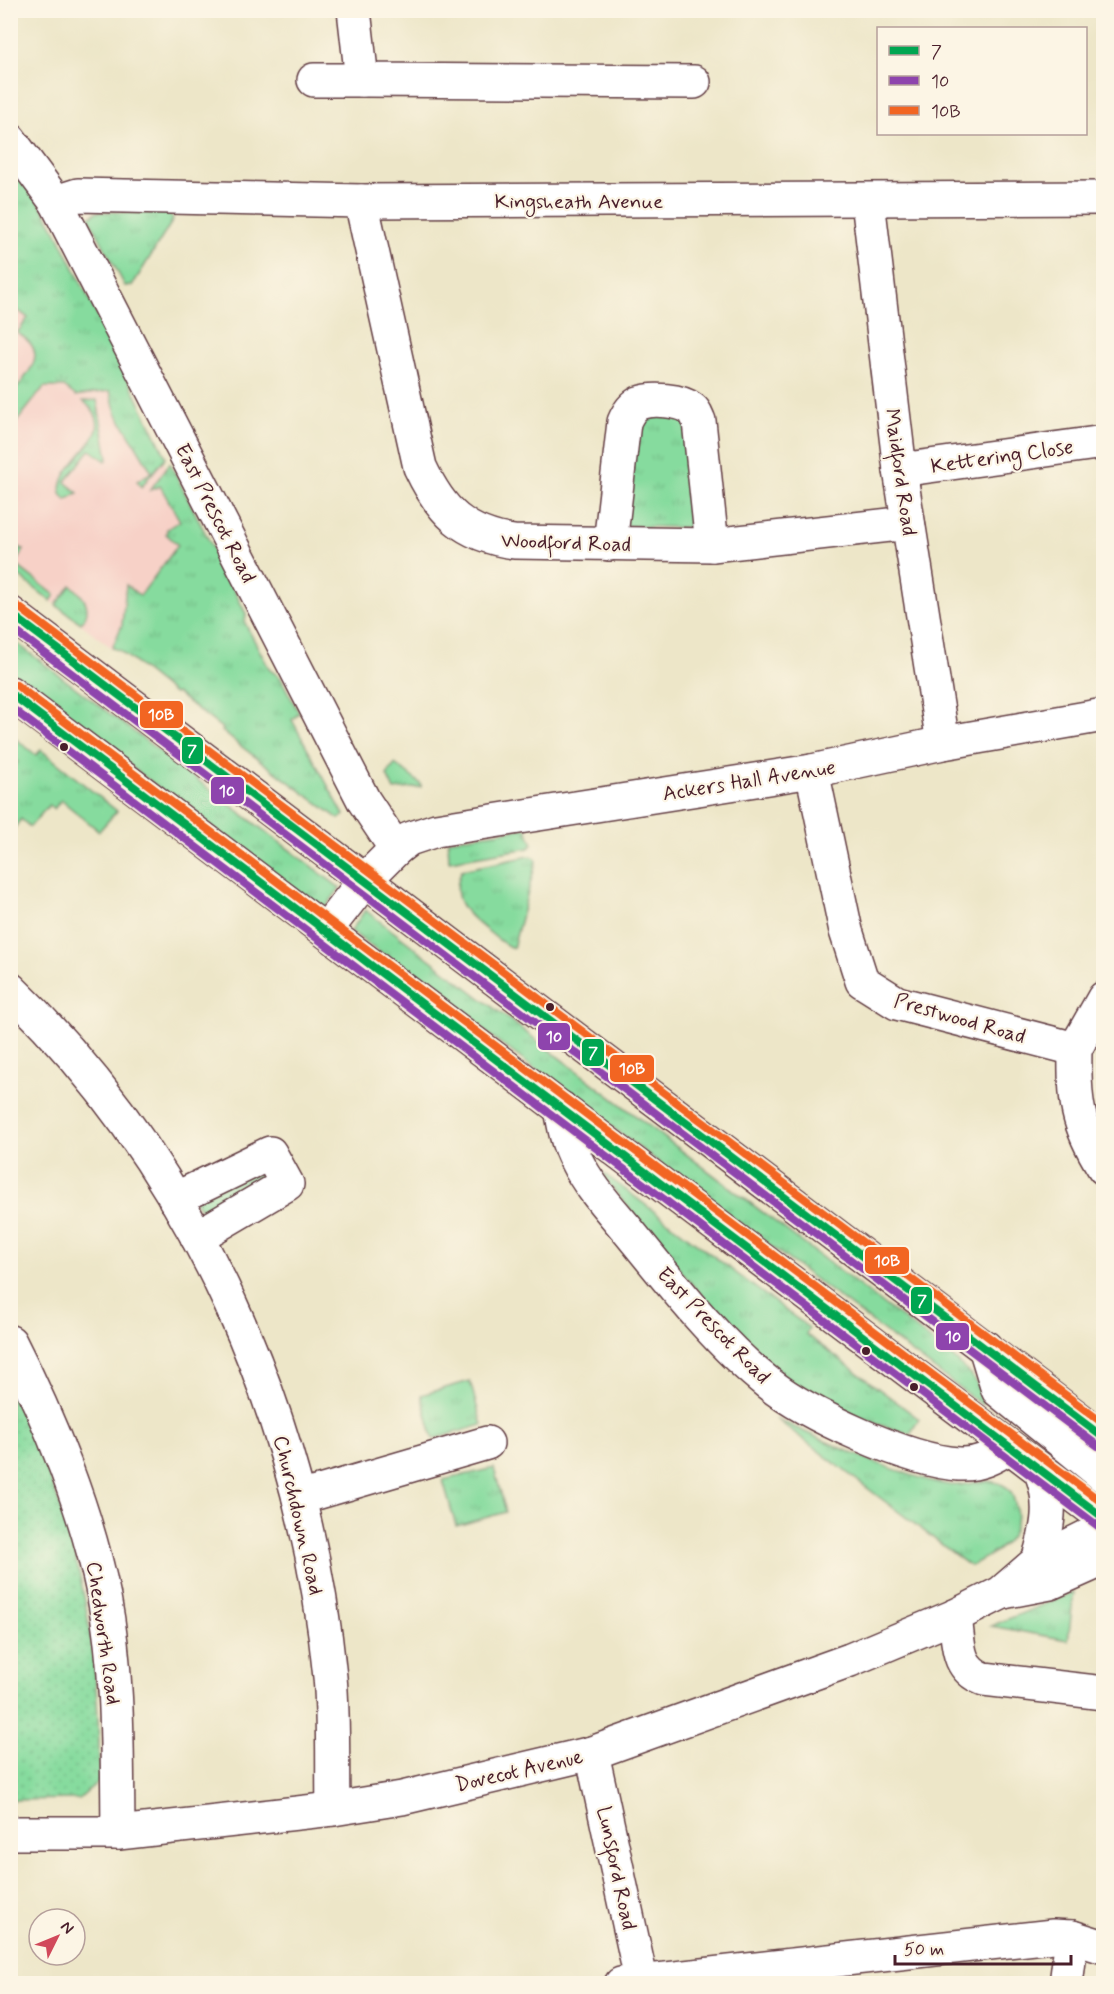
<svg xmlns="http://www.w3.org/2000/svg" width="1114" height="1994" viewBox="0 0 1114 1994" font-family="Mynerve,sans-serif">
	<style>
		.built { fill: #f7d1c7 }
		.grass { fill: url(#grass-tufts); stroke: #687d64; stroke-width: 1.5 }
		.park { fill: url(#park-dots); stroke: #687d64; stroke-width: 1.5 }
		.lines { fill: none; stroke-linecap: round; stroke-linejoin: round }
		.minor-casing { stroke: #623d43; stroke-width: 36 }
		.highway-casing { stroke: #623d43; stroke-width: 36 }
		.minor { stroke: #fff; stroke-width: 33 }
		.highway { stroke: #fff; stroke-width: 33 }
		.bus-1-casing { stroke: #fcf5e5; stroke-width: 12 }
		.bus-2-casing { stroke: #fcf5e5; stroke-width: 12 }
		.bus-3-casing { stroke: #fcf5e5; stroke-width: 12 }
		.bus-1 { stroke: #00a651; stroke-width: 8 }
		.bus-2 { stroke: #8e44ad; stroke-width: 8 }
		.bus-3 { stroke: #f26522; stroke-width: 8 }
		.bus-dot { fill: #4a1f2b; stroke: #fcf5e5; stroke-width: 2 }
		.labels { text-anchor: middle; stroke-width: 4.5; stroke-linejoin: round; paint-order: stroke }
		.street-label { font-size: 21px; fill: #4a1f2b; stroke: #fcf5e5 }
		.line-badge { stroke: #fcf5e5; stroke-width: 2 }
		.badge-label { font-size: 16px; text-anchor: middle; font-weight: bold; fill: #fff }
	</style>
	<defs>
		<pattern id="grass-tufts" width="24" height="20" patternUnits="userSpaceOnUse" patternTransform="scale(1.5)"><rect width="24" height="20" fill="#86db9e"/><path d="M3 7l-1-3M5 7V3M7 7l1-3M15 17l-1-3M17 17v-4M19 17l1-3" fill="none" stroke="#75bc88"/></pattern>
		<pattern id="park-dots" width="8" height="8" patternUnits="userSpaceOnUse" patternTransform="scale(1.5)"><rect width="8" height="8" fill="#86db9e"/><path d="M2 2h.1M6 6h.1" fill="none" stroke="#75bc88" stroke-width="1.8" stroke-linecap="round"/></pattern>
	</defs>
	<rect width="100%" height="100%" fill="#fcf5e5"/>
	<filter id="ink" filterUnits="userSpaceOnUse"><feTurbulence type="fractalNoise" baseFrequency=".0167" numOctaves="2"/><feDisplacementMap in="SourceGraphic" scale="12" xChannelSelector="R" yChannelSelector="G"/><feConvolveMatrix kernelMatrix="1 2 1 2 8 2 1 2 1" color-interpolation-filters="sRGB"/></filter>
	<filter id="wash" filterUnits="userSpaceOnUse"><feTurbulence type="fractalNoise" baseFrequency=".008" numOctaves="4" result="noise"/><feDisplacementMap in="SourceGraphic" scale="24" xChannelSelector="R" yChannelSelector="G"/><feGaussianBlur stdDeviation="1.35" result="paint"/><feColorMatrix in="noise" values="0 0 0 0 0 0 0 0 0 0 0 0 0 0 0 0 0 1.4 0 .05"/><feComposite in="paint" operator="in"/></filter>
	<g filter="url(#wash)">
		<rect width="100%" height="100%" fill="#ede6c8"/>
		<path class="built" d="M10,162L63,256L196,528L112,648L11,570Z"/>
		<g class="grass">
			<path d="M10,153L56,231L166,457L141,487L137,481L152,472L116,413L110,391L76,396L64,387H44L11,429C11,420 8,404 12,396C24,374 54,354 17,333L28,318L11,305Z"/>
			<path d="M96,212L169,213L173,220L132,286H125L89,218Z"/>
			<path d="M97,400L108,458L106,461L90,450L65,482L78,493L66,500L61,494C57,457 127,436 83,401Z"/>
			<path d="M645,412L685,418L702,528L622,526L634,423Z"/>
			<path d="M170,463L246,614L245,623L270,670L280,677L299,713L292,720L344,815L339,819L238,744L222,731L223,729L176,693L174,694L119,650L112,648L122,625L126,585L140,596L178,545L166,534L167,529L180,521L160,486L150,490Z"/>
			<path d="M11,542L24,550L15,564L55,595L51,601L11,570Z"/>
			<path d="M71,585C84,596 94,609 81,623L56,605Z"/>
			<path d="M10,638L340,888L322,912L11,675Z"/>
			<path d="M11,735L36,755L41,750L117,811L99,831L61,800L54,809L49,805L30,827L21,819L12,831L11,771L18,762L11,756Z"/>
			<path d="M395,764L421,784V787L394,790L387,775Z"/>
			<path d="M526,828L533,844L529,848L449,861L448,840Z"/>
			<path d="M530,856L535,858L536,862L513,948C504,945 496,938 489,932C467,915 448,899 462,870Z"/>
			<path d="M365,910L949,1354L969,1373L985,1394L982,1405L351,931Z"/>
			<path d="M263,1163L275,1188L210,1225L193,1197Z"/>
			<path d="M594,1166L809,1328L806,1334L919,1419L910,1434L874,1423L823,1401L781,1378L744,1347Z"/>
			<path d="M470,1381L482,1425L433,1439L421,1395Z"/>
			<path d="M775,1418C826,1442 877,1466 931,1481C939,1483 950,1486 958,1485C973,1484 987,1477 1003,1485C1010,1488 1013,1495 1015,1503C1024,1538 997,1552 970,1566Z"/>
			<path d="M494,1468L506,1512L456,1526L443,1480Z"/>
			<path d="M1074,1592L1068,1640L991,1626Z"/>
		</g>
		<path class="park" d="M10,1380C32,1436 59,1493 74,1551C93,1625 100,1705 99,1782L79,1799L11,1800Z"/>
	</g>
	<g filter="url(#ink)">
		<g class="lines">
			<g class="minor-casing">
				<g id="minor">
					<path d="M354,10L362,80L694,82"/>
					<path d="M314,80H362"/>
					<path d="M10,140L56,202L364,801L396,849L365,880L326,930"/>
					<path d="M361,201L420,467C441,512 464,535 514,542L712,545L908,523"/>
					<path d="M868,201L900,470L943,743"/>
					<path d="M56,202L78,195L361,201L1104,198"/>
					<path d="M900,470L1104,442"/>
					<path d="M610,544L624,422C627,415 631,407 639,403C652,398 681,400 692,409C696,412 697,417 699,421L712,545"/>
					<path d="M812,771L846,931L862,981L897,1003L1075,1049L1104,998"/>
					<path d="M396,849L409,839L436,830L812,771L943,743L1104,715"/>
					<path d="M10,989C197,1169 305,1421 330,1677C334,1720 332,1765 333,1809"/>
					<path d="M1075,1049C1074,1100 1076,1124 1104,1168"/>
					<path d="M561,1108C564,1126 567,1144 576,1160C589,1187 611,1210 630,1233C671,1283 717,1343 768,1383C808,1415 908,1461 959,1464C979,1465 994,1457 1009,1447"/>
					<path d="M175,1199L270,1153L287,1184L197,1237"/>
					<path d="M10,1342C50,1420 87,1512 104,1597C119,1674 117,1755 118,1833"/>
					<path d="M985,1347L998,1390L1104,1476"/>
					<path d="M299,1498L487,1443"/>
					<path d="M1038,1561C1048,1529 1054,1502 1040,1470"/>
					<path d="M1003,1592L1050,1583L1104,1559"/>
					<path d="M955,1616C959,1643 955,1668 984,1679L1104,1693"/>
					<path d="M592,1753L642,1984"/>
					<path d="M10,1833H118L333,1809L402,1798L592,1753L850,1660L955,1616L1001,1593L1038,1561L1104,1528"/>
					<path d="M621,1984L1053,1936L1072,1937L1104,1947"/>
					<path d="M1066,1984L1072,1937"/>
				</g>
			</g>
			<g class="highway-casing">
				<g id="highway">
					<path d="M10,613L1104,1438"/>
					<path d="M10,693L1104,1518"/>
				</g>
			</g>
			<use href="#minor" class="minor"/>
			<use href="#highway" class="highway"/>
			<g class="bus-1-casing">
				<g id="bus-1">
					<path d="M10,613L1104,1438"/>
					<path d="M10,693L1104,1518"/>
				</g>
			</g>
			<g class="bus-2-casing">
				<g id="bus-2">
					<path d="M10,627L1098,1446"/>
					<path d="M10,707L1098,1526"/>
				</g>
			</g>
			<g class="bus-3-casing">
				<g id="bus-3">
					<path d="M16,605L1104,1424"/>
					<path d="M16,685L1104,1504"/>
				</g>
			</g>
			<use href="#bus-1" class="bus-1"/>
			<use href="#bus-2" class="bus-2"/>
			<use href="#bus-3" class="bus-3"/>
		</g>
	</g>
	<g class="bus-dot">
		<circle cx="64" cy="747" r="5"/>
		<circle cx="550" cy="1007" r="5"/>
		<circle cx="866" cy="1351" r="5"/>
		<circle cx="914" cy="1387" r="5"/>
	</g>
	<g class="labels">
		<g class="street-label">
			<text x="579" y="208">Kingsheath Avenue</text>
			<text transform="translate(1002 456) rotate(-8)" y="7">Kettering Close</text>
			<text transform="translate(901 472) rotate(82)" y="7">Maidford Road</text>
			<text transform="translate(216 513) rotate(63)" y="7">East Prescot Road</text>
			<text transform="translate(566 542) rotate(2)" y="7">Woodford Road</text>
			<text transform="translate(749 780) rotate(-9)" y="7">Ackers Hall Avenue</text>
			<text transform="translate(960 1018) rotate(16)" y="7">Prestwood Road</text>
			<text transform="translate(714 1325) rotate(46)" y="7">East Prescot Road</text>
			<text transform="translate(299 1515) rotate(77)" y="7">Churchdown Road</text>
			<text transform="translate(104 1633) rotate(82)" y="7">Chedworth Road</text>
			<text transform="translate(519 1770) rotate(-13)" y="7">Dovecot Avenue</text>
			<text transform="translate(617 1868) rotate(78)" y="7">Lunsford Road</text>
		</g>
	</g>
	<g class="line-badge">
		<rect x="139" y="700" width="45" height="29" rx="6" fill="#f26522"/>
		<rect x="181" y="736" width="23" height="29" rx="6" fill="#00a651"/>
		<rect x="210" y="776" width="35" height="29" rx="6" fill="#8e44ad"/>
		<rect x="537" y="1022" width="34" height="29" rx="6" fill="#8e44ad"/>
		<rect x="581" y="1038" width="24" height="29" rx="6" fill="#00a651"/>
		<rect x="609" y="1054" width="46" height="29" rx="6" fill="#f26522"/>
		<rect x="864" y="1246" width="46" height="29" rx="6" fill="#f26522"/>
		<rect x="910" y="1286" width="23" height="29" rx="6" fill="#00a651"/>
		<rect x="935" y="1322" width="35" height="29" rx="6" fill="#8e44ad"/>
	</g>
	<g class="badge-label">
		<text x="161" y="720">10B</text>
		<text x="192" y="756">7</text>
		<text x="227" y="796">10</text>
		<text x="554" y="1042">10</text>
		<text x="593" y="1058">7</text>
		<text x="632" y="1074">10B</text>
		<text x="887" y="1266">10B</text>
		<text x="922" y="1306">7</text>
		<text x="953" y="1342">10</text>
	</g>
	<rect width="1114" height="1994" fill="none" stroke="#fcf5e5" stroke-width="36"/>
	<rect x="877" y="27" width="210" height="108" fill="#fcf5e5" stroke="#b59f9b" stroke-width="1.5"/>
	<rect x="889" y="46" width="30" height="9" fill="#00a651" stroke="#b59f9b" stroke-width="1.5"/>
	<text x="931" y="57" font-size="18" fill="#4a1f2b">7</text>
	<rect x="889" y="76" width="30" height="9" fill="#8e44ad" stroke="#b59f9b" stroke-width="1.5"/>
	<text x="931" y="87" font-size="18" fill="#4a1f2b">10</text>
	<rect x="889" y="106" width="30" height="9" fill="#f26522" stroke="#b59f9b" stroke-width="1.5"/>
	<text x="931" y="117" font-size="18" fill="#4a1f2b">10B</text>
	<g transform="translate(57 1937) rotate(47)"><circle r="28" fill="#fcf5e5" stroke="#b59f9b" stroke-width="1.5"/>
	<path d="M0-4.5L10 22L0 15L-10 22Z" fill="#d1495b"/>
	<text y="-9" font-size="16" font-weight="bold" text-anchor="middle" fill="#4a1f2b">N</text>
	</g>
	<path d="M895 1955v9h176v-9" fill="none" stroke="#4a1f2b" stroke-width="3"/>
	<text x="904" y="1955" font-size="18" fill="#4a1f2b" stroke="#fcf5e5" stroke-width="4.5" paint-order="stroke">50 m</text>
</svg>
